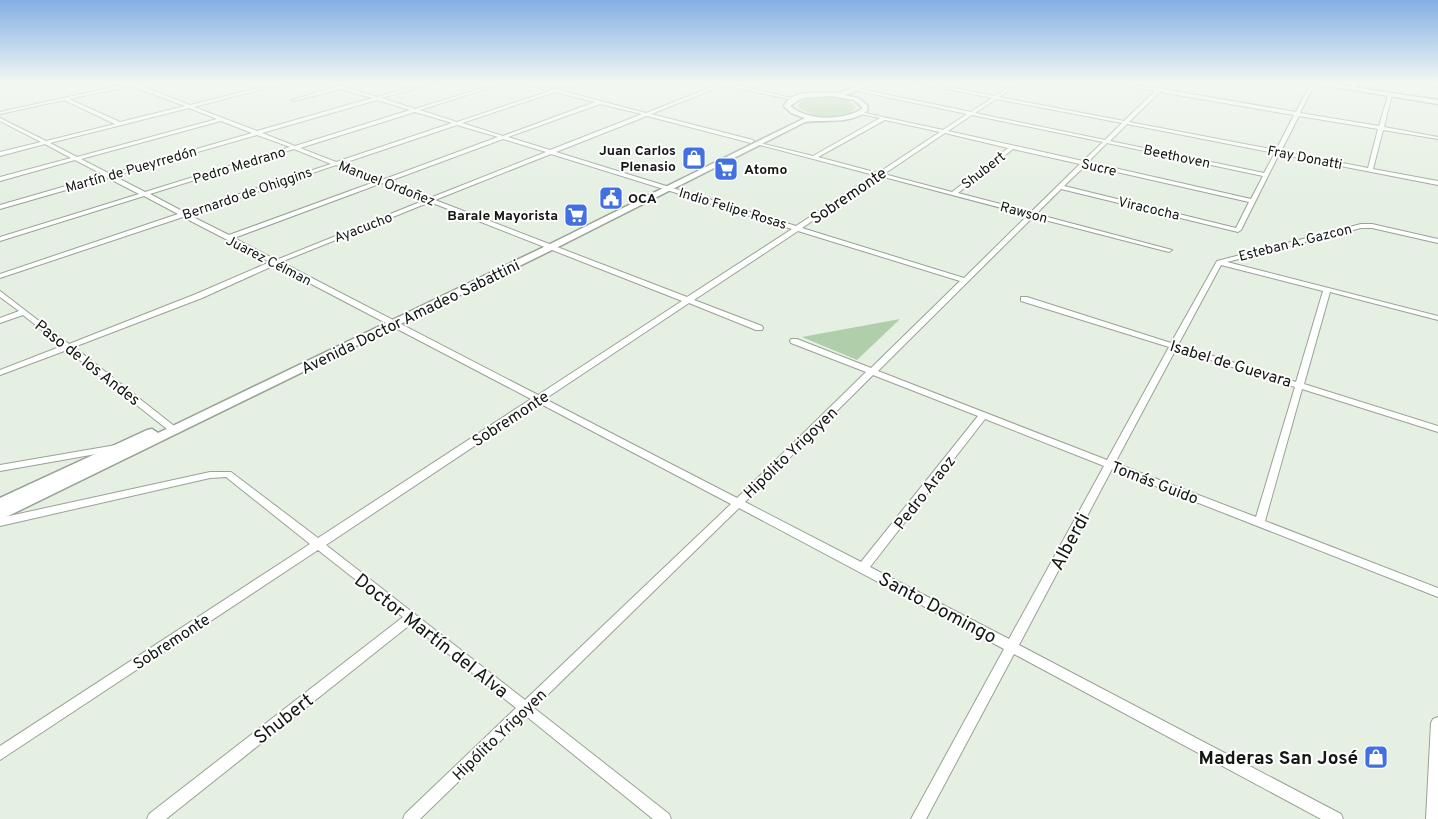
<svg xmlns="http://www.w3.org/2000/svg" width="1438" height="819" viewBox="0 0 1438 819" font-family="Overpass,sans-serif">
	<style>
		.green { fill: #b0cea9 }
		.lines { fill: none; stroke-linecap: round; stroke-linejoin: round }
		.street-casing { stroke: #98a296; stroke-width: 2 }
		.secondary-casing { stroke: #98a296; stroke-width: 3 }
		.street { fill: #fff; fill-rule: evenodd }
		.secondary { fill: #fff; fill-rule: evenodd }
		.labels { text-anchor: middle; stroke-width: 4; stroke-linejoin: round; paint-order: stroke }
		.far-poi-label { font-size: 14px; font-weight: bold; fill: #141813; stroke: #fff; text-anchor: end }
		.far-street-label { font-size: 14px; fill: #141813; stroke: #fff }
		.street-label { font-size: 16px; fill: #141813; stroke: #fff }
		.near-street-label { font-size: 19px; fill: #141813; stroke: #fff }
		.near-poi-label { font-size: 19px; font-weight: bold; fill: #141813; stroke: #fff; text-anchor: end }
	</style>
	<rect width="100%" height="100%" fill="#e5efe2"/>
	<g class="green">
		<path d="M816,97C829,97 848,96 856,107C847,121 808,118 798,106L802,100Z"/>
		<path d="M900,319L857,360L802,337Z"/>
	</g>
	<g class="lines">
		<g class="street-casing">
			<g id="street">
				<path d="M124,82L134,83L190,105L282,82H289L194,107L257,131L372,98L341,89L294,101L292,100L336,87L322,82C328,82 333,85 340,86C347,86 355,82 362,82L345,87L377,97L430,82H436L382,98L415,109L502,82H508L420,110L457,122L550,91L519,82C531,82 545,90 555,89C564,88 572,82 582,82L559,90L646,113L719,84L720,82H729L728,83L796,99L794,100L724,85L651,114L753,140L754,141L751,143L647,116L556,152L796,226L874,175L756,144V142L813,156L880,118L860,114V112L943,130L967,114L858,91L860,89L971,112L992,98L913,82H921L995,96L1016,82H1021L999,97L1124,121L1155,91L1109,82H1118L1158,89L1165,82H1169L1162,89L1296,112L1311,83L1314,82L1315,83L1300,113L1379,126L1388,95L1392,94L1384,127L1438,137V139L1383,130L1373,169L1438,181V185L1279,154L1241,230L1238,232L1061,189L1036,214L1172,250L1169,252L1033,217L878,371L1107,460L1169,347L1021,301V297H1027L1171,343L1217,261L1361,224H1372L1438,239V243L1372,228H1361L1227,262L1438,316V320L1330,292L1304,384L1438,426V432L1302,389L1265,521L1438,588V597L1112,469L1019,645L1341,814L1343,819H1321L1014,654L926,819H911L1004,649L739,508L534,708L669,814L671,819H653L526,716L420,819H403L405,814L516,708L411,624L166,819H147L149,814L403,617L318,550L0,760V746L310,544L226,477L210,478L0,526V518L210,472H231L318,538L531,399L275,265L202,298L74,347L178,429L180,431L178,433H172L67,350L0,375V370L62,346L23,315L0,323V318L19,311L0,297V291L69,344L196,294L270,262L183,217L0,278V274L178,214L144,196L0,241V237L139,194L108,178L0,209V205L104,175L75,160L0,181V177L71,158L45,144L0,156V152L41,142L0,121V118L46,141L115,124L64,100L0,114V112L127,84ZM131,86L185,106L120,122L69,99ZM555,92L595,102L503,136L462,123ZM1160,92L1294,115L1276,150L1129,122ZM996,99L1122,123L1105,140L975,113ZM377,100L410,110L295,146L262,133ZM600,104L642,114L550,150L508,137ZM189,108L217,119L77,157L50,143ZM415,112L452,123L336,162L300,148ZM972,115L1103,142L1083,161L948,131ZM1299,116L1378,129L1368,168L1281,151ZM885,120L940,132L878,173L818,157ZM221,121L252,133L110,174L81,159ZM1127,124L1275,153L1264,173L1110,141ZM457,125L498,137L382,180L341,164ZM945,133L1008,148L952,192L884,174ZM257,135L290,147L145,192L114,176ZM503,139L546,152L430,198L387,182ZM1107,143L1263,176L1251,199L1088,162ZM294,149L331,164L184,212L150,194ZM1013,149L1080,164L1031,212L958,193ZM551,154L792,229L687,297L435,200ZM336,165L377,181L229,235L189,215ZM1086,165L1249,202L1236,228L1064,186ZM880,176L1028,215L964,278L802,228ZM382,183L425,200L276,260L234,238ZM430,202L682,301L538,395L281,262ZM798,231L960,281L871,368L797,339H791L790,341L791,343L866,372L737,498L545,399L689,303L756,330H762L763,328L762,326L694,300ZM1221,265L1323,291L1296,382L1178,345ZM1176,349L1295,387L1256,517L1115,463ZM873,375L978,416L861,562L745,502ZM539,403L731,504L525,700L326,545ZM985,419L1104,466L1009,639L870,567Z"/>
				<path d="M1354,82H1358L1355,89L1353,90L1351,89Z"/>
				<path d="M116,445L119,446L121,448L119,450L0,471V465Z"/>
				<path d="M1438,717V819H1426L1431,723L1433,719Z"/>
			</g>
		</g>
		<g class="secondary-casing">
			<g id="secondary">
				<path d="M865,82H873L853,92L844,95L858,98L867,105L868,110C851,125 825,119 805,122L554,249L0,520V498L147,430L152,429L158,433L548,245L805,118L791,113L784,106C792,89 820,93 835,93C846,92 856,86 865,82ZM832,96L854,100L862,107V109C842,121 808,121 790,106L802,98Z"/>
				<path d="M1305,82H1319L1438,100V104Z"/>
			</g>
		</g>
		<use href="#street" class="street"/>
		<use href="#secondary" class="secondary"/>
	</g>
	<linearGradient id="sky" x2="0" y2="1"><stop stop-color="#83afe4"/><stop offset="0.42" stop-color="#f3f8f2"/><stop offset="1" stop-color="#f3f8f2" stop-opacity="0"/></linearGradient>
	<rect width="1438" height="197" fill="url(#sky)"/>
	<defs>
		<g id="shop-square" transform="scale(1.25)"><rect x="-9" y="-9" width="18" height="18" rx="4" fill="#4370e1" stroke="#fff"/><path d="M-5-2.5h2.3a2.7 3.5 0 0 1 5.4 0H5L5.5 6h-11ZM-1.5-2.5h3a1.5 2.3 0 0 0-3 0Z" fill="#fff"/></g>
		<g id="supermarket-square" transform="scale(1.25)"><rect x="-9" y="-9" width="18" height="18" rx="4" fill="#4370e1" stroke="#fff"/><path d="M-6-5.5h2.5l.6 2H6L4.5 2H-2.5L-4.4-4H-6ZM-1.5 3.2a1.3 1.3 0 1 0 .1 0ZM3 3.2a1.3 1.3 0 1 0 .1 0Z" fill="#fff"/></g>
		<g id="civic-square" transform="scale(1.25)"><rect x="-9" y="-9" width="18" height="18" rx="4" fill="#4370e1" stroke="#fff"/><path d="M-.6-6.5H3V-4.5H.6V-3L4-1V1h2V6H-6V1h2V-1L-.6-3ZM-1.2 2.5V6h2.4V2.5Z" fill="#fff"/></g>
	</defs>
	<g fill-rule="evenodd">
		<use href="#shop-square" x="694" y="158"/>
		<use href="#supermarket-square" x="726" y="169"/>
		<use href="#civic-square" x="611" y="198"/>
		<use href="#supermarket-square" x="576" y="215"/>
		<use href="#shop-square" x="1376" y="757"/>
	</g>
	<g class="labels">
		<g class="far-poi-label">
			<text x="676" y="155">Juan Carlos<tspan x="676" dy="16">Plenasio</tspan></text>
			<text x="744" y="174" text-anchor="start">Atomo</text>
			<text x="628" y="203" text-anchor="start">OCA</text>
			<text x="558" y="220">Barale Mayorista</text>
		</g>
		<g class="far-street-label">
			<text transform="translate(1177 156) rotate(12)" y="5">Beethoven</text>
			<text transform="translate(1305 157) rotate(11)" y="5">Fray Donatti</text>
			<text transform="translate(239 165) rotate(-17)" y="5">Pedro Medrano</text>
			<text transform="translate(1099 167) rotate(13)" y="5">Sucre</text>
			<text transform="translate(131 169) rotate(-16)" y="5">Martín de Pueyrredón</text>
			<text transform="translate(983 170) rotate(-38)" y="5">Shubert</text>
			<text transform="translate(387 183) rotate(21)" y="5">Manuel Ordoñez</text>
			<text transform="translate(247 193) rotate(-19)" y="5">Bernardo de Ohiggins</text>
			<text transform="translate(733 208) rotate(17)" y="5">Indio Felipe Rosas</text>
			<text transform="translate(1149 208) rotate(13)" y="5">Viracocha</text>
			<text transform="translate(1024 212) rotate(15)" y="5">Rawson</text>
			<text transform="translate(363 227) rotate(-21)" y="5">Ayacucho</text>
			<text transform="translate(1295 242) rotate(-14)" y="5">Esteban A. Gazcon</text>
			<text transform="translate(269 260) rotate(27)" y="5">Juarez Célman</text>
		</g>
		<g class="street-label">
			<text transform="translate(848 195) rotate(-34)" y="6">Sobremonte</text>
			<text transform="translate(410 316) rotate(-26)" y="6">Avenida Doctor Amadeo Sabattini</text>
			<text transform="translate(88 362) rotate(38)" y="6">Paso de los Andes</text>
			<text transform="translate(1231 363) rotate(17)" y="6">Isabel de Guevara</text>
			<text transform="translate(510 418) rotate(-33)" y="6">Sobremonte</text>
			<text transform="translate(790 452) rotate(-44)" y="6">Hipólito Yrigoyen</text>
			<text transform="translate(1155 482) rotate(21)" y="6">Tomás Guido</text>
			<text transform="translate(924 492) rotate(-52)" y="6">Pedro Araoz</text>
			<text transform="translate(171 641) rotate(-33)" y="6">Sobremonte</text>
			<text transform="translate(499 734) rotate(-44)" y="6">Hipólito Yrigoyen</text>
		</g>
		<g class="near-street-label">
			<text transform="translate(1069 541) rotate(-62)" y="7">Alberdi</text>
			<text transform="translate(938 607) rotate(28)" y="7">Santo Domingo</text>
			<text transform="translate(432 635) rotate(38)" y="7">Doctor Martín del Alva</text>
			<text transform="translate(283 718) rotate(-38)" y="7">Shubert</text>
		</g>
		<g class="near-poi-label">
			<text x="1358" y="764">Maderas San José</text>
		</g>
	</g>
</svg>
